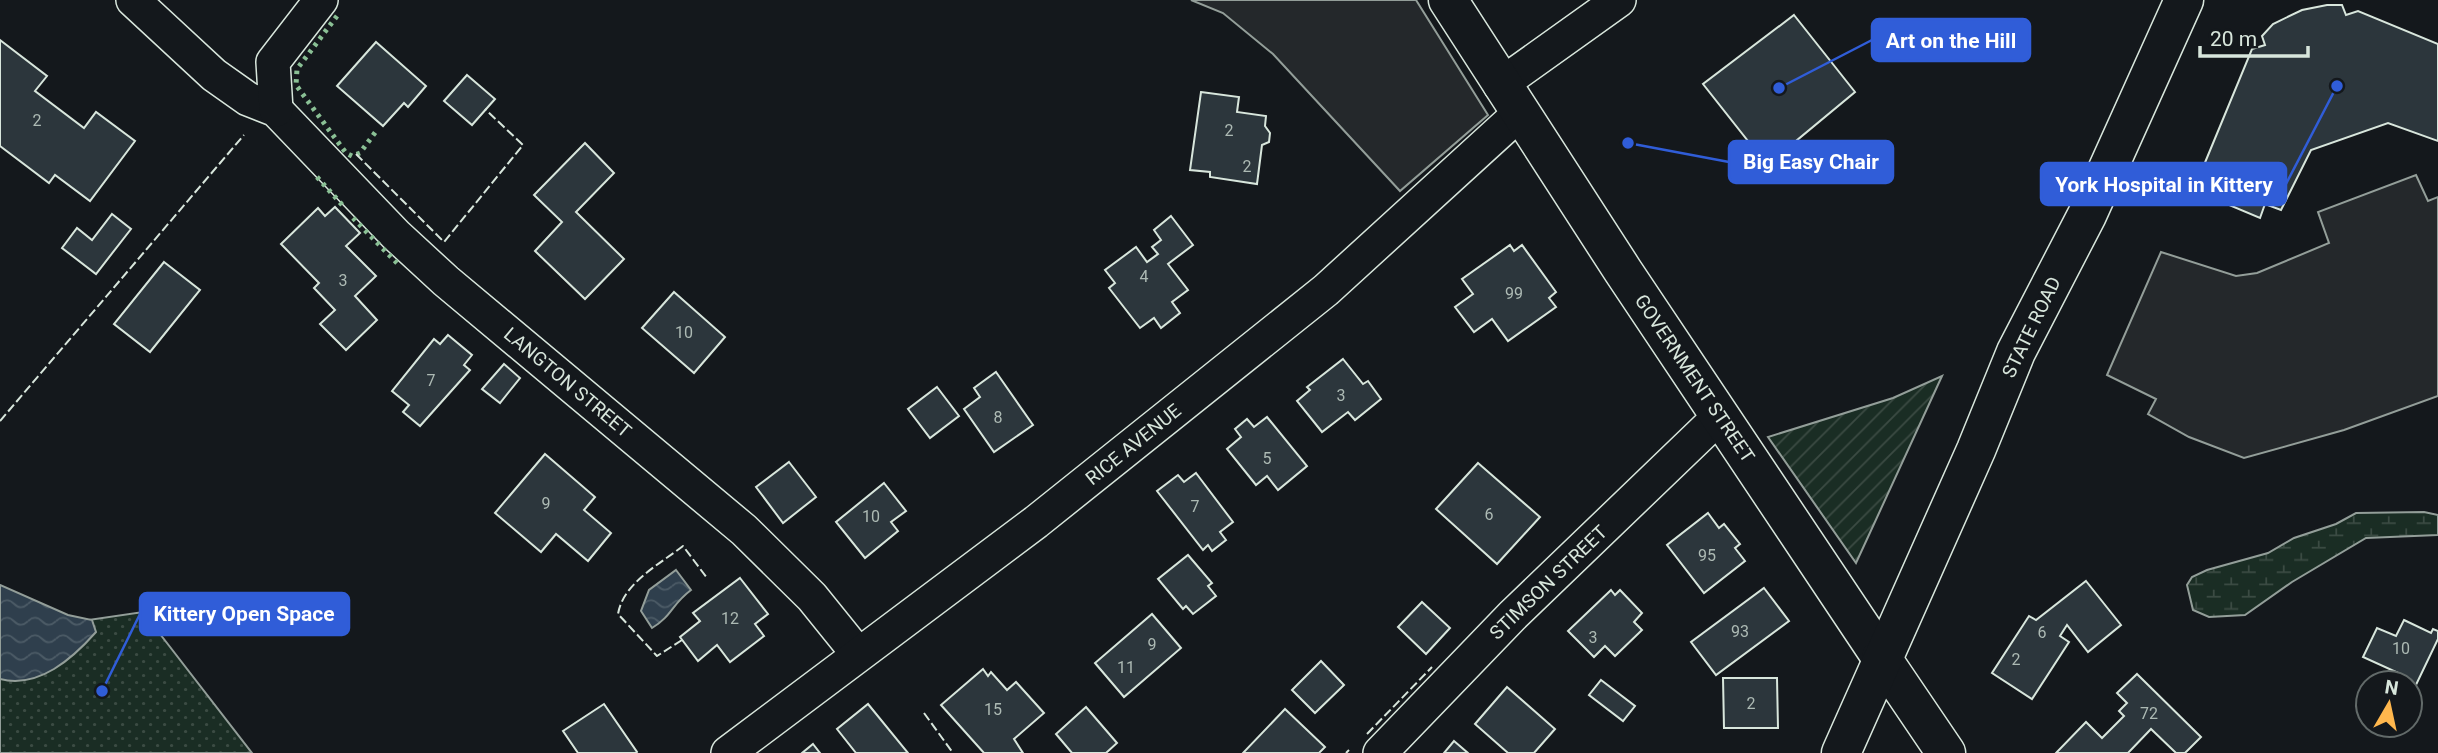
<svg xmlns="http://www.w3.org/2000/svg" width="2438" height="753" viewBox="0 0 2438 753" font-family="Roboto,sans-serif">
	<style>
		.wetland { fill: url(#wetland-marsh); stroke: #939e99; stroke-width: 2 }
		.park { fill: url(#park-dots); stroke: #939e99; stroke-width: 2 }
		.garden { fill: url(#garden-furrows); stroke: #939e99; stroke-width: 2 }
		.parking { fill: #24282b; stroke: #939e99; stroke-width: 2 }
		.water { fill: url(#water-waves); stroke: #939e99; stroke-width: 2 }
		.building { fill: #2c363c; stroke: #d8e6dc; stroke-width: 2 }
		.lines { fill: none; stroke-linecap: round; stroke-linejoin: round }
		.street-casing { stroke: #d8e6dc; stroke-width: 36 }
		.secondary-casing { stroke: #d8e6dc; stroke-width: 41 }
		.primary-casing { stroke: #d8e6dc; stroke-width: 41 }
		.street { stroke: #14181c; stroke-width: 33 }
		.secondary { stroke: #14181c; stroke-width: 38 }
		.primary { stroke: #14181c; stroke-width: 38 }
		.hedge { stroke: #8ac095; stroke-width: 5; stroke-dasharray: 3.5 5; stroke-linecap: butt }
		.fence { stroke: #d8e6dc; stroke-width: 2; stroke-dasharray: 9 3.5; stroke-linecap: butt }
		.labels { text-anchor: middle; stroke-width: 5; stroke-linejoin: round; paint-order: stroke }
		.number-label { font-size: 16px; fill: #adbab4 }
		.street-label { font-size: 19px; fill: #d8e6dc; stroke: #14181c }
		.leader { fill: none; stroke: #305dd8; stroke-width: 2.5 }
		.callout-dot { fill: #305dd8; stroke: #14181c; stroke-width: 2.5 }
		.callout { fill: #305dd8; stroke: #305dd8; stroke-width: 2.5 }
		.callout-label { font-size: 21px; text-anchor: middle; font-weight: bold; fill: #fff }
	</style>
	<defs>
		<pattern id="wetland-marsh" width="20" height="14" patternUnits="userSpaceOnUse" patternTransform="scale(1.75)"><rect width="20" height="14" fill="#1a2d24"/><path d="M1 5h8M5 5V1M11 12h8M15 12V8" fill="none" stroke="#3b4b43"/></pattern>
		<pattern id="park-dots" width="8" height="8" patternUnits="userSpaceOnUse" patternTransform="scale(1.75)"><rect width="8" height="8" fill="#1a2d24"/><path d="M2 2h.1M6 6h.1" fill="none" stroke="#3b4b43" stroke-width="1.8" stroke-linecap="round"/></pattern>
		<pattern id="garden-furrows" width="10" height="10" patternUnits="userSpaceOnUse" patternTransform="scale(1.75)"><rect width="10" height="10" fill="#1a2d24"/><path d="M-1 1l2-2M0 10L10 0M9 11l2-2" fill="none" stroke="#3b4b43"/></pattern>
		<pattern id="water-waves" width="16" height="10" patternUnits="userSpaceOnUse" patternTransform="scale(1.75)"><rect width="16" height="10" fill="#2f3f4d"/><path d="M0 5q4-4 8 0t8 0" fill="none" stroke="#4c5b66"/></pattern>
	</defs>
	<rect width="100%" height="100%" fill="#14181c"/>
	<path class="wetland" d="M2424,512L2438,515V535L2366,538L2292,582L2245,615L2209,617L2193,610L2187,585L2192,577L2207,570L2268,553L2294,538L2336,524L2356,513Z"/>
	<path class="park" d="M143,612L252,753H0V630L34,628Z"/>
	<path class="garden" d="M1942,376L1868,537L1856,563L1768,437L1893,398Z"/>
	<g class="parking">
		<path d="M1191,0H1416L1488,115L1400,191L1273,54L1223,13Z"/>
		<path d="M2416,175L2428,201L2438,197V396L2344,430L2244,458L2189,437L2148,414L2156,399L2107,375L2161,252L2236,276L2257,273L2329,243L2318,212Z"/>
	</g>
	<g class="water">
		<path d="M676,570L691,590C671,605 673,615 652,628L641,611L649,590Z"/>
		<path d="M0,585L68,615L92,620L96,632C73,658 39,689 0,679Z"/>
	</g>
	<g class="building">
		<path d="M2327,5H2342L2346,15L2358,11L2438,44V141L2388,123L2311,150L2281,210L2265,204L2260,218L2210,197L2216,183L2199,177L2252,49L2265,45L2262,36L2273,24L2302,10Z"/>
		<path d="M1794,15L1855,92L1767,165L1703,84Z"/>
		<path d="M0,40L47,76L35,91L84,128L96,112L135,141L90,201L55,175L49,183L0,146Z"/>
		<path d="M376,42L426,86L408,107L404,103L383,126L337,86Z"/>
		<path d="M467,75L495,99L472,125L444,101Z"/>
		<path d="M1201,92L1239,97L1237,112L1266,116L1265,126L1270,133L1269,142L1262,145L1257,184L1210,177V172L1190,170Z"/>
		<path d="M585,143L614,173L576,212L624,259L585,299L535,251L562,222L534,195Z"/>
		<path d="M335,207L360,233L346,246L376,276L355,296L377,320L346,350L320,324L335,310L314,288L319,283L281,244L318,208L325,216Z"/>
		<path d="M112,214L131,229L96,274L62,248L77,228L92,240Z"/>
		<path d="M1171,216L1193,245L1168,264L1188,290L1172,302L1180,313L1161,328L1154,318L1140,328L1109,288L1115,283L1105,270L1136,247L1147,262L1158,254L1152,247L1161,240L1154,230Z"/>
		<path d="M1510,245L1514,251L1522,245L1556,292L1549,298L1556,307L1508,341L1492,319L1474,332L1455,307L1473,294L1462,279Z"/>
		<path d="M164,262L200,290L150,352L114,324Z"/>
		<path d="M674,292L725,337L694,373L642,328Z"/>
		<path d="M448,335L472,355L464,365L470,370L420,426L403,412L409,405L392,391L434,339L440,344Z"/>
		<path d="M1343,359L1363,384L1368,381L1381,399L1355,420L1348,412L1322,432L1297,401L1310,390L1307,387Z"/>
		<path d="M504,364L520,378L500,403L482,389Z"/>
		<path d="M996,372L1033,425L994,452L964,409L980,397L974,388Z"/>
		<path d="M937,387L959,416L930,438L908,409Z"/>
		<path d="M1267,417L1307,466L1278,490L1267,476L1256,485L1227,449L1241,437L1235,429L1247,419L1254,427Z"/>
		<path d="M545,454L595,497L584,510L611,533L588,561L556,534L541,552L495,513Z"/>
		<path d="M789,462L816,497L783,523L756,487Z"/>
		<path d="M1478,463L1540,517L1497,564L1436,509Z"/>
		<path d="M1196,473L1233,522L1220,532L1226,540L1212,551L1208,545L1203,550L1157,491L1178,475L1184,482Z"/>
		<path d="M884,483L906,511L891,522L898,531L865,558L836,522Z"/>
		<path d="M1708,513L1719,528L1724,524L1740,544L1735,548L1745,561L1704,593L1667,545Z"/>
		<path d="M1188,555L1212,583L1208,586L1216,596L1193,614L1186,606L1183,609L1158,579Z"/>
		<path d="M740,578L768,614L755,624L764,636L730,662L717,645L698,661L680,637L700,621L693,613Z"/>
		<path d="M2086,581L2121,625L2088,652L2067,625L2060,636L2069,642L2032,699L1992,673L2029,616L2036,620Z"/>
		<path d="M1764,588L1789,621L1716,675L1691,642Z"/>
		<path d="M1611,590L1615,595L1620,590L1642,613L1634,622L1642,630L1615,656L1605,646L1594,657L1568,631Z"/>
		<path d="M1422,602L1450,628L1426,654L1398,627Z"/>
		<path d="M1152,614L1181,648L1124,697L1095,663Z"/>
		<path d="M2404,620L2431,633L2433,629L2438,631V639L2414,689L2410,683H2402L2405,676L2363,657L2377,628L2396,636Z"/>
		<path d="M1321,661L1344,685L1315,713L1292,690Z"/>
		<path d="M983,669L988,676L991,672L1007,690L1016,682L1044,713L1014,739L1023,753H984L941,705Z"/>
		<path d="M2137,674L2201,737L2185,753H2176L2151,729L2128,753H2056L2086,722L2102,738L2124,716L2119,711L2127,703L2117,693Z"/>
		<path d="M1723,678H1777L1778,728H1724Z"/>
		<path d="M1601,680L1635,706L1623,721L1589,695Z"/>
		<path d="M1507,687L1555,729L1534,753H1508L1475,724Z"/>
		<path d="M604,704L637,752L636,753H578L563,731Z"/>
		<path d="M868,704L908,753H856L837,729Z"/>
		<path d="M1086,707L1117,743L1106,753H1072L1056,734Z"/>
		<path d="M1285,709L1325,747L1319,753H1243Z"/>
		<path d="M1454,741L1468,753H1444Z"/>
		<path d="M813,744L820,753H802Z"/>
	</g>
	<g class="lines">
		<g class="street-casing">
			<g id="street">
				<path d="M133,0L214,75L248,99L276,110L396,235L446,281L744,530L812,597L858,654"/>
				<path d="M1500,85L1619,0"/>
				<path d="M276,110L273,62L321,0"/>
				<path d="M728,753L1036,522L1326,290L1520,113"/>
				<path d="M1380,753L1512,616L1720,416"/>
			</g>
		</g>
		<g class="secondary-casing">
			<path id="secondary" d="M1448,0L1623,271L1881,657"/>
		</g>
		<g class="primary-casing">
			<g id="primary">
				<path d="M1881,657L1946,753"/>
				<path d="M1841,753L1976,450L2016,352L2087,215L2184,0"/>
			</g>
		</g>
		<use href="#street" class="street"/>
		<use href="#secondary" class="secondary"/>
		<use href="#primary" class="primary"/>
		<g class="hedge">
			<path d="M337,16L297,69L296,85L346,153L352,156L360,153L377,130"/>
			<path d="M317,177L345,208"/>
			<path d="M353,218L398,264"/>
		</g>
		<g class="fence">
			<path d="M356,154L444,242L523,145L485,109"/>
			<path d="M0,421L244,135"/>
			<path d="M682,640L657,656L618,614C623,583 660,564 683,546L707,578"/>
			<path d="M924,713L953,753"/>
			<path d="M1367,734L1432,667"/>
			<path d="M1346,753L1349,750"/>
		</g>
	</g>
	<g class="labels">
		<g class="number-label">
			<text x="37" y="126">2</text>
			<text x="1229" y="136">2</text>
			<text x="1247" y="172">2</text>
			<text x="1144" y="282">4</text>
			<text x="343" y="286">3</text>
			<text x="1514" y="299">99</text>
			<text x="684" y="338">10</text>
			<text x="431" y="386">7</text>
			<text x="1341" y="401">3</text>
			<text x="998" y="423">8</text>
			<text x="1267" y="464">5</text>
			<text x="546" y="509">9</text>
			<text x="1195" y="512">7</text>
			<text x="1489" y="520">6</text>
			<text x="871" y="522">10</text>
			<text x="1707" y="561">95</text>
			<text x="730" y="624">12</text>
			<text x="1740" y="637">93</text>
			<text x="2042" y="638">6</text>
			<text x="1593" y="643">3</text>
			<text x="1152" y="650">9</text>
			<text x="2401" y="654">10</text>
			<text x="2016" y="665">2</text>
			<text x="1126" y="673">11</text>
			<text x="1751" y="709">2</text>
			<text x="993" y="715">15</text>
			<text x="2149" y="719">72</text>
		</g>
		<g class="street-label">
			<text transform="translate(2031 327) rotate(-64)" y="7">STATE ROAD</text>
			<text transform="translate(1695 378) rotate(56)" y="7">GOVERNMENT STREET</text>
			<text transform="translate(568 382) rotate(40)" y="7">LANGTON STREET</text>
			<text transform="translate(1133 444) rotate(-39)" y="7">RICE AVENUE</text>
			<text transform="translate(1548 582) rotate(-44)" y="7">STIMSON STREET</text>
		</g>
	</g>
	<path class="leader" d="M1779 88L1872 40M1628 143L1729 162M2337 86L2286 184M102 691L140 614"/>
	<g class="callout-dot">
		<circle cx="1779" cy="88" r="7"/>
		<circle cx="1628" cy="143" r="7"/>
		<circle cx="2337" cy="86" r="7"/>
		<circle cx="102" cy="691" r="7"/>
	</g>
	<g class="callout">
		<rect x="1872" y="19" width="158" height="42" rx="7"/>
		<rect x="1729" y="141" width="164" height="42" rx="7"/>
		<rect x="2041" y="163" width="245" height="42" rx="7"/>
		<rect x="140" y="593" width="209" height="42" rx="7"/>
	</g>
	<g class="callout-label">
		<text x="1951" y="48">Art on the Hill</text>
		<text x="1811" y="169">Big Easy Chair</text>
		<text x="2164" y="192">York Hospital in Kittery</text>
		<text x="244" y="621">Kittery Open Space</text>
	</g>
	<g transform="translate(2389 704) rotate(9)"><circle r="33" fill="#14181c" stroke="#626a69" stroke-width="2"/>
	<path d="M0-5L12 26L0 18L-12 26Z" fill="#ffb74d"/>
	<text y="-10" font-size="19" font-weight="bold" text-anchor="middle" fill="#d8e6dc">N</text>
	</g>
	<path d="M2200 46v10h108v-10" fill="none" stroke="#d8e6dc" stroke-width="3.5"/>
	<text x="2210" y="46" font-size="21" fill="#d8e6dc" stroke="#14181c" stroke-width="5" paint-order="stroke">20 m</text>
</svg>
